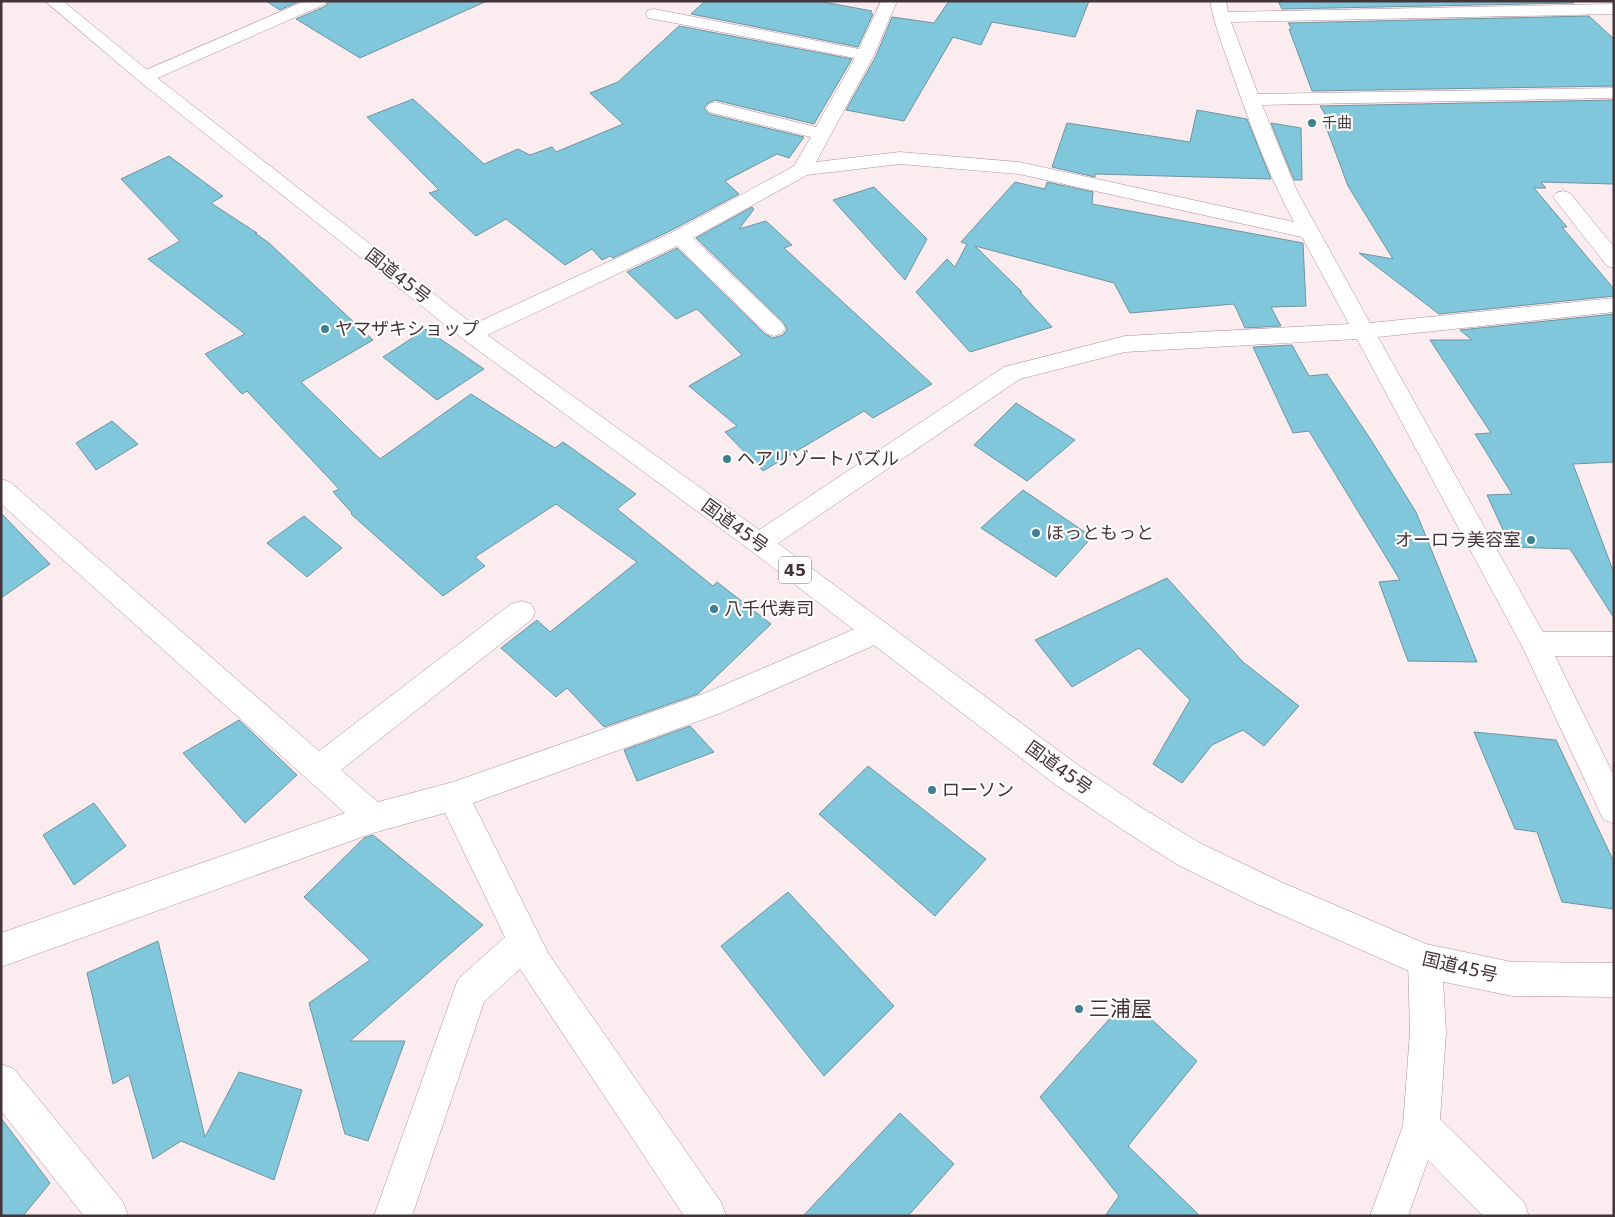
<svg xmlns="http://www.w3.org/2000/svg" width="1615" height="1217" viewBox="0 0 1615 1217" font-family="'DejaVu Sans','Noto Sans JP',sans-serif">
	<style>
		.building { fill: #81c7dc; stroke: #6f949f }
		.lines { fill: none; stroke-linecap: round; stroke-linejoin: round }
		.minor-casing { stroke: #b18f9a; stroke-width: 1 }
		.highway-casing { stroke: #b18f9a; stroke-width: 1 }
		.minor { fill: #fff; fill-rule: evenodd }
		.highway { fill: #fff; fill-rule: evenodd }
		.poi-dot { fill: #3e7f92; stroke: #fefefe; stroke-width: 2 }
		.labels { text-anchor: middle; stroke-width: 4.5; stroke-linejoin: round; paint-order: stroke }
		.far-poi-label { font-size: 15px; fill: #433439; stroke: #fefefe; text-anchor: start }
		.shield { fill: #fefefe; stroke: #7b7174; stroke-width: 1 }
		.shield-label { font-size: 16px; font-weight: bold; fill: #433439 }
		.street-label { font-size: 18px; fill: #433439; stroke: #fefefe }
		.poi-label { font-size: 18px; fill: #433439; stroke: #fefefe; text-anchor: start }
		.near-poi-label { font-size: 21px; fill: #433439; stroke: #fefefe; text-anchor: start }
	</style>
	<rect width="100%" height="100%" fill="#fbecf0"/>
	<g class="building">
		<path d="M266,1H300L280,10Z"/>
		<path d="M329,1H487L360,58L296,19L326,6Z"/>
		<path d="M705,1H818L872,11L870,14H873L858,47L691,14Z"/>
		<path d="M949,1H1089L1075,37L992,22L981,45L953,37L904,121L846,110L876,56L892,17L934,23Z"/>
		<path d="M1278,1H1572L1574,3L1282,9Z"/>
		<path d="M1589,16L1614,39V86L1312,91L1289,29H1292L1288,23Z"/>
		<path d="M679,26L852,59L814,124L715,100L708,103L704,108L709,114L804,137L789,158L777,154L725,181L739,194L672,230L613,258L610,256L602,260L592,249L565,265L506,219L476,236L429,193L439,190L367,117L413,99L484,164L518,149L530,155L552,147L556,152L623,124L590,93L618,82Z"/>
		<path d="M1614,100V184L1541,182L1546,188H1534L1567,227H1562L1614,289V296L1439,314L1359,253L1393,259L1348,186L1322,116H1326L1320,106Z"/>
		<path d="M1197,110L1247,119L1271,179L1095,174V177L1052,167L1067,123L1190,142Z"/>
		<path d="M1271,123L1301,128L1302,180H1294Z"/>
		<path d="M169,156L223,196L211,203L257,233H255L269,243L373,340L301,382L380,459L471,394L555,448L563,442L636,494L617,509L713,586L717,582L771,624L698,694L604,727L567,688L556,697L501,648L537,620L550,632L637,562L556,504L475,557L485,566L443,596L351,514L352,513L333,492L339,489L247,391L242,394L205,354L245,334L148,259L180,241L121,179Z"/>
		<path d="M1015,182L1045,189L1047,182L1093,192L1092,204L1303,243L1306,306L1271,307L1281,326L1245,328L1234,304L1130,313L1114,283L975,246L1022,292H1020L1052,327L970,352L916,292L947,259L955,267L967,244L961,242Z"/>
		<path d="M874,187L927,239L905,280L833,200Z"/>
		<path d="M752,207L754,209L739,229L766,221L792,245L784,248L932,384L873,418L864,411L763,471L725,432L737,426L689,386L742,355L697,309L676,319L627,272L677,248L765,334L773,338L783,335L787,329L783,322L696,238Z"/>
		<path d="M1614,314V462L1573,464L1614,573V618L1570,549L1511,547L1487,495L1512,494L1475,434L1491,433L1430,340H1472L1460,330Z"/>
		<path d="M426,329L484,369L437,400L383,357Z"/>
		<path d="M1292,345L1309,376L1327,374L1371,440L1416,512L1477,662L1408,661L1379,582L1400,580L1309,431L1293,433L1253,347Z"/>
		<path d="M1016,403L1075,440L1027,481L974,445Z"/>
		<path d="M112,421L138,444L96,470L76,443Z"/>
		<path d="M1023,490L1092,537L1056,577L981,528Z"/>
		<path d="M1,513L50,564L1,598Z"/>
		<path d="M304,516L342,548L307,577L267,543Z"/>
		<path d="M1167,578L1243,662L1299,706L1264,746L1243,730L1212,745L1182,783L1153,764L1190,700L1139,648L1072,687L1035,640Z"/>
		<path d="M239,720L297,775L245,823L183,753Z"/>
		<path d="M690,726L714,752L637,781L624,750Z"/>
		<path d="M1474,732L1556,740L1614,862V909L1562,902L1537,832L1515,829Z"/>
		<path d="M868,766L986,859L935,916L819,814Z"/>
		<path d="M94,803L126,846L74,885L43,835Z"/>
		<path d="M373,835L483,925L350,1041H405L368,1141L345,1134L309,1003L370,960L304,897L364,838Z"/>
		<path d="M788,892L894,1006L824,1076L721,946Z"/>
		<path d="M158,941L205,1137L239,1072L302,1090L274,1180L181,1141L153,1159L129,1075L113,1084L87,973Z"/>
		<path d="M1128,998L1197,1061L1128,1146L1200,1216H1105L1119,1196L1040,1097Z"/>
		<path d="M900,1113L954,1164L908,1216H803Z"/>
		<path d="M1,1118L50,1183L23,1216H1Z"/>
	</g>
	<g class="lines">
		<g class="minor-casing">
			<g id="minor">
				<path d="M305,1H327L325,4L151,81L145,82L139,81L136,77L139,73Z"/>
				<path d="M881,1H897L874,55L816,162L900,152L1019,162L1294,222C1269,176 1251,127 1234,78C1225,52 1215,28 1210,1H1226L1228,12L1614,4V14L1231,22L1258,94L1614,88V98L1262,105L1297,191L1370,323L1614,298V312L1378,337L1543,632H1614V656H1555L1614,776V824L1603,819L1524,650L1357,339L1125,352L1020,379L768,550L759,553L750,550L746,543L750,536L1004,367L1125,336L1349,324L1302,237L1019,174L900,164L807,175L693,238L782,323L785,328L782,333L774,336L766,333L677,246L479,339L471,342L463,339L460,334L463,329L673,232L794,166L811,137L709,112L706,108L709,104L715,102L816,127L855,58L654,19L648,18L646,14L648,10L654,9L859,49Z"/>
				<path d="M1563,191L1570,193L1614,247V268L1607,266L1553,197L1556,193Z"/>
				<path d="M1,479L10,482L319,751L511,604L521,601L531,604L535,612L531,620L341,770L378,802L453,782L703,694L866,624L876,620L886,624L890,632L886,640L721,713L473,803L548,953L721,1202L726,1216H684L520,969L484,1002L412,1216H374L458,979L505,937L445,813L373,833L1,967V933L345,813L1,504Z"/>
				<path d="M1425,944L1437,949L1442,961L1446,1032L1440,1119L1524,1202L1529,1216H1483L1428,1160L1408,1216H1370L1403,1126L1410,1032L1408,961L1413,949Z"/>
				<path d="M1,1064L14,1069L123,1202L128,1216H84L1,1111Z"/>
			</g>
		</g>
		<g class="highway-casing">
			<path id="highway" d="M45,1H63L151,73L479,329L768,536L1078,765L1142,808L1200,843L1281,882L1426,944L1512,962L1614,963V997L1512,996L1425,978L1257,904L1178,865L1120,828L1056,785L750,550L463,339L139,81Z"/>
		</g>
		<use href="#minor" class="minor"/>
		<use href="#highway" class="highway"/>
	</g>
	<g class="poi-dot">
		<circle cx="1312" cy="123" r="5"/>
		<circle cx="325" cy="329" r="5"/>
		<circle cx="727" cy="459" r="5"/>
		<circle cx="1036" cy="533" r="5"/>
		<circle cx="1531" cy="540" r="5"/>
		<circle cx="714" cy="609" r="5"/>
		<circle cx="932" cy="790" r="5"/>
		<circle cx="1079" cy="1009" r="5"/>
	</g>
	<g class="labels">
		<g class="far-poi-label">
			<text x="1322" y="128">千曲</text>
		</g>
		<rect class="shield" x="779" y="556.5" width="32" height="27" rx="4"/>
		<g class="shield-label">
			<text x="795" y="576">45</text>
		</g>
		<g class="street-label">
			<text transform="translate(398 276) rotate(38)" y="6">国道45号</text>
			<text transform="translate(735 526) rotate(36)" y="6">国道45号</text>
			<text transform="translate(1059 768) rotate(36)" y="6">国道45号</text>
			<text transform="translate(1460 967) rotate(13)" y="6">国道45号</text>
		</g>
		<g class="poi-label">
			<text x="335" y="335">ヤマザキショップ</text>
			<text x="737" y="465">ヘアリゾートパズル</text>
			<text x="1046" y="539">ほっともっと</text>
			<text x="1521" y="546" text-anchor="end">オーロラ美容室</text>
			<text x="724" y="615">八千代寿司</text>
			<text x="942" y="796">ローソン</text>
		</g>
		<g class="near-poi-label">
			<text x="1089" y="1016">三浦屋</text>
		</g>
	</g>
	<rect width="1615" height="1217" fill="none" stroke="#433439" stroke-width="5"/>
</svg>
